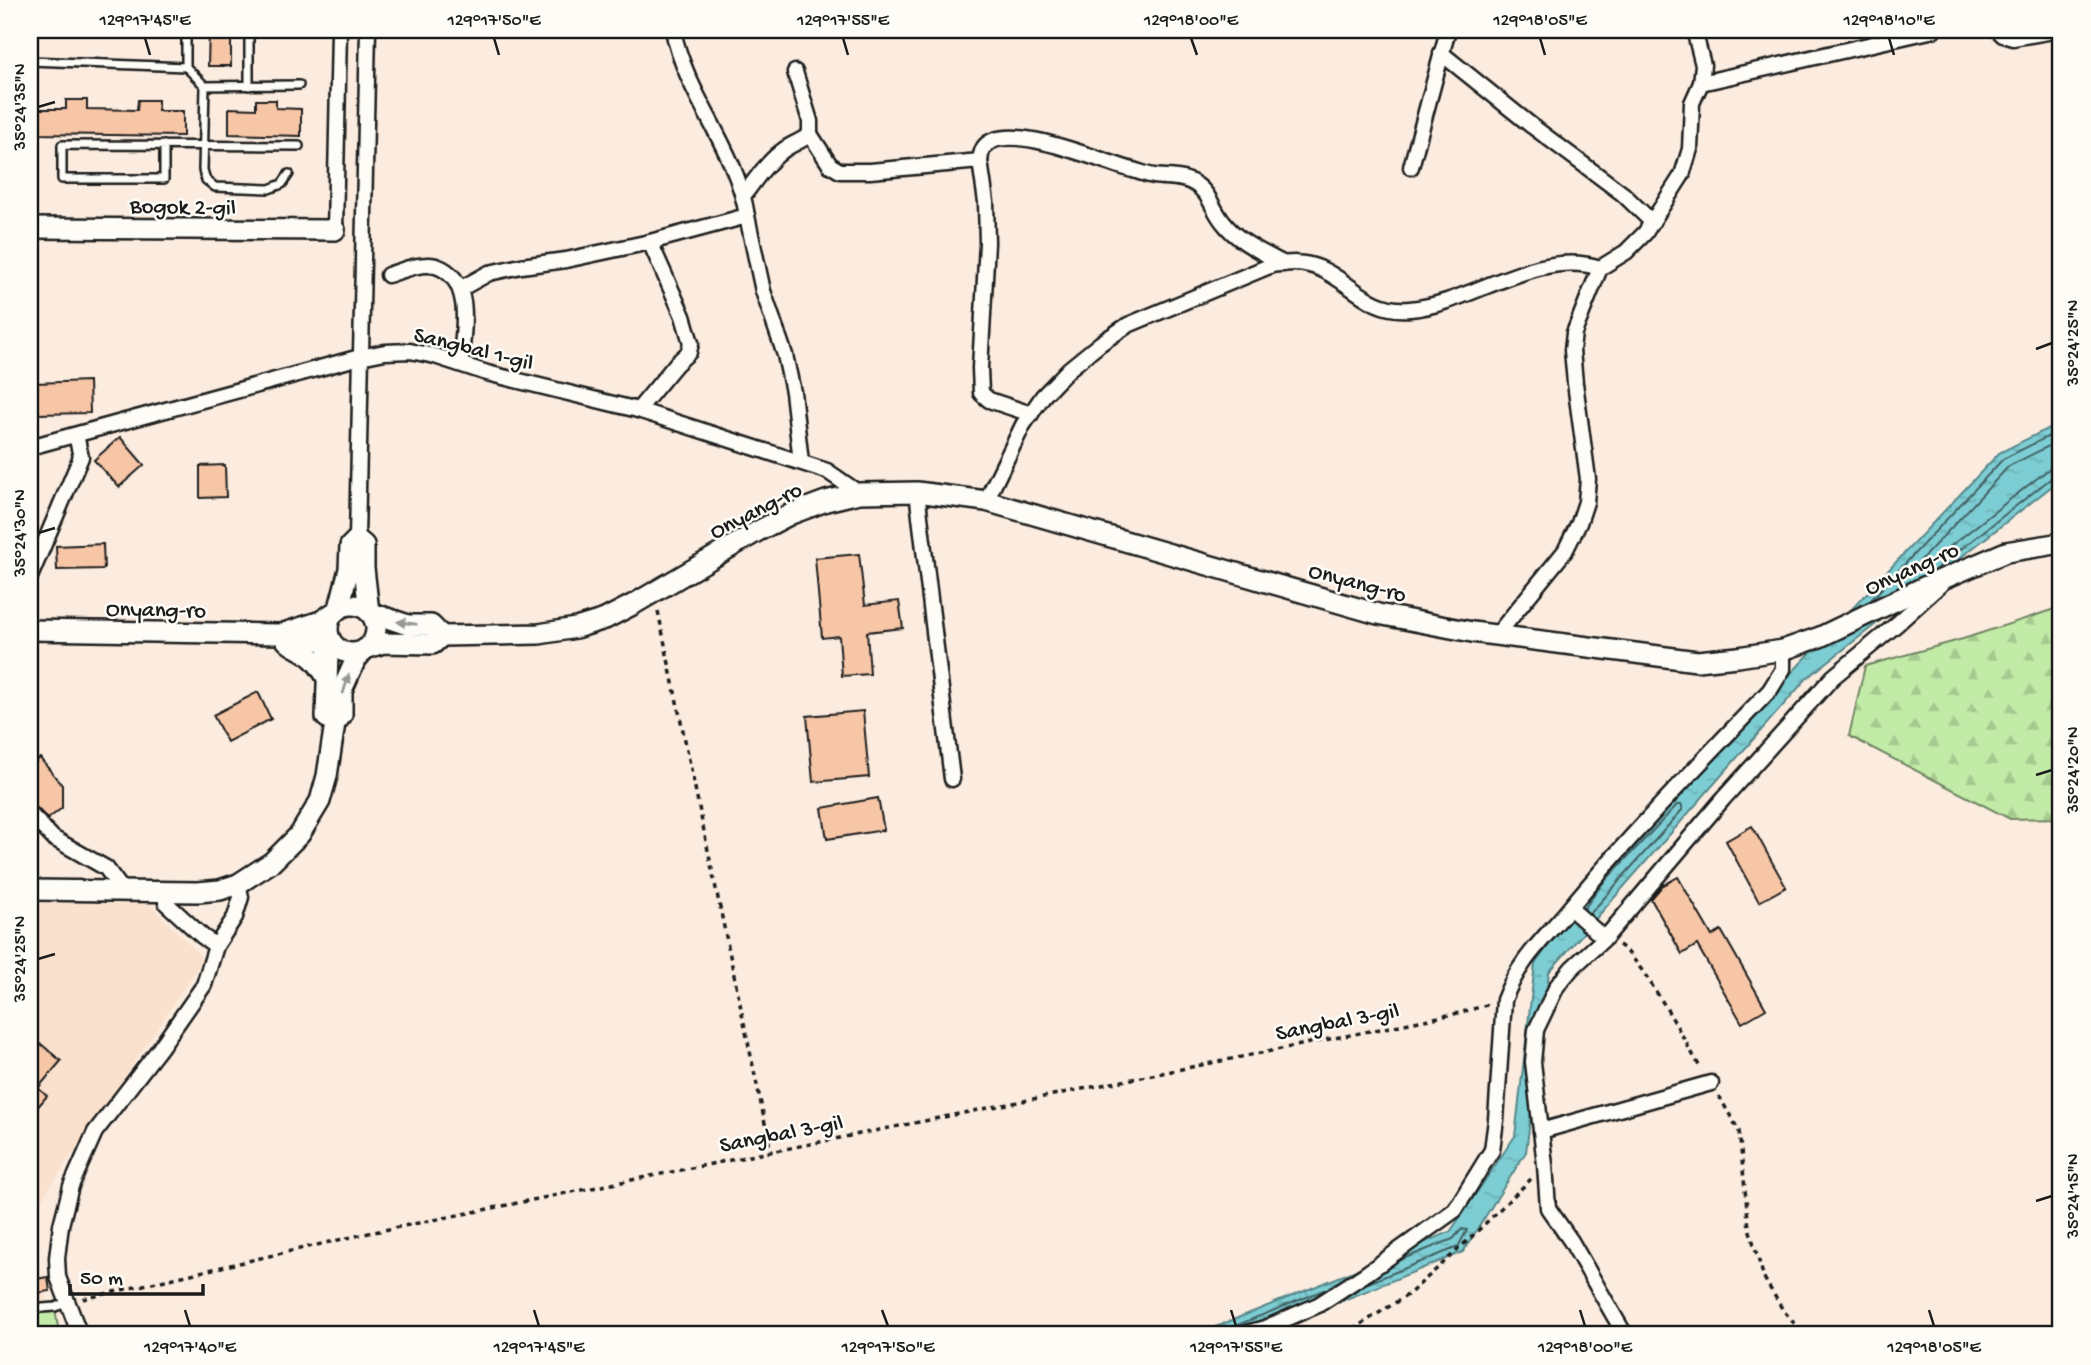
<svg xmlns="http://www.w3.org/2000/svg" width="2091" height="1365" viewBox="0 0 2091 1365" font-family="'Gochi Hand',sans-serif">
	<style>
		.built { fill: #fae1ce }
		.forest { fill: url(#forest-firs); stroke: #6f8462; stroke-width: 2 }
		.water { fill: url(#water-ripples); stroke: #56878a; stroke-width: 2 }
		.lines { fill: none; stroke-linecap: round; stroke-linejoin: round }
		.shore { stroke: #436366; stroke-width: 2 }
		.building { fill: #f7c6a7; stroke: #1c1c1c; stroke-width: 2 }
		.lane-casing { stroke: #1c1c1c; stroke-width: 12 }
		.street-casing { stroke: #1c1c1c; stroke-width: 19 }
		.secondary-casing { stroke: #1c1c1c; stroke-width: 24 }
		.path { stroke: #1c1c1c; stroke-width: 3.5; stroke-dasharray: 5 5; stroke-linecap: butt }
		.lane { stroke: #fdfcf7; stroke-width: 7 }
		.street { stroke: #fdfcf7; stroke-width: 14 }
		.secondary { stroke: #fdfcf7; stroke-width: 19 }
		.oneway { fill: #989794 }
		.ticks { fill: none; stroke: #1c1c1c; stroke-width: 2.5 }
		.labels { text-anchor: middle; stroke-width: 5; stroke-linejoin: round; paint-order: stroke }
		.street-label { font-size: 23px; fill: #1c1c1c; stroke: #fdfcf7 }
		.neatline { fill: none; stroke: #1c1c1c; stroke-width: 2.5 }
		.ticks-label { font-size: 18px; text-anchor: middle; fill: #1c1c1c }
	</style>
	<defs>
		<pattern id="forest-firs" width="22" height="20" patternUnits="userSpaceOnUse" patternTransform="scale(1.75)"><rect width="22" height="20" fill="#c2eba7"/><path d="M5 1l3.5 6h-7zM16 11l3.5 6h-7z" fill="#a6c98f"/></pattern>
		<pattern id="water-ripples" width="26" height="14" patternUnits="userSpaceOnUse" patternTransform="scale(1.75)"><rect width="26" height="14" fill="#7dced4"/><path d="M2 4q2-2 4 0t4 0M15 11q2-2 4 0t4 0" fill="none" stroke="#6bb0b5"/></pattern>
	</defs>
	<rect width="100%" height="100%" fill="#fbecdf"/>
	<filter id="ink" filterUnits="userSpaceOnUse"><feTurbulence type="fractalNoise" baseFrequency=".0143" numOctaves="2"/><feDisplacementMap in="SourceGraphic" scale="14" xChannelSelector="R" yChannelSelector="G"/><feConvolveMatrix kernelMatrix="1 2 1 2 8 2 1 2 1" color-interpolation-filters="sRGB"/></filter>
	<g filter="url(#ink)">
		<path class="built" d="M30,903L150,904L204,959L30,1217L53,1335H30Z"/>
		<g class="forest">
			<path d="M2061,607V818L2010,819L1849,736L1865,666L1963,639Z"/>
			<path d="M55,1307L59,1335H30V1309Z"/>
		</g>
		<path class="water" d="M2061,422V479L1807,678L1549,972L1526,1152L1463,1252L1257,1335H1181L1203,1332L1450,1232L1515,1136L1535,964L1597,879L1999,453Z"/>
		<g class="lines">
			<g class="shore">
				<path d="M2061,440L2009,466L1920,561V565L1925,566L2049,469L2061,466"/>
				<path d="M1933,571L2054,476L2061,474"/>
				<path d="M1872,599L2003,459L2061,430"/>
				<path d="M1584,909L1603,883L1677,805H1682V810L1590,914"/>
				<path d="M1368,1283L1458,1247L1467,1230L1462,1229L1453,1239L1400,1260"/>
				<path d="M1213,1335L1324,1290"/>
			</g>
		</g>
		<g class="building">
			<path d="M209,30H231V66H208Z"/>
			<path d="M66,100H87V109L137,110L138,100H158V111H183V136L38,134L39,109H66Z"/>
			<path d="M256,100H276V108L301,109V136L229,134V108L256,109Z"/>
			<path d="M89,381L90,413L35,414V383Z"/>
			<path d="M120,437L144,465L119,487L94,460Z"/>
			<path d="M225,465L226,497L200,498V466Z"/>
			<path d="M103,544L104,569L57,570L56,546Z"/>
			<path d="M859,554L865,605L899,601L903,628L867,632L870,674L842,676L839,636L822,638L815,558Z"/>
			<path d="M258,692L271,719L227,742L213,715Z"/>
			<path d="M863,711L869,777L813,782L807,716Z"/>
			<path d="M40,758L62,785V808L48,819L36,807L30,805V766Z"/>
			<path d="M878,798L884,830L827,839L822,808Z"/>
			<path d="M1752,826L1786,887L1759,902L1726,841Z"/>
			<path d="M1678,877L1712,936L1721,930L1766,1009L1742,1023L1697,945L1682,954L1651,899L1662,886Z"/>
			<path d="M41,1044L61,1061L38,1088L47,1096L30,1116V1057Z"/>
			<path d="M48,1277L50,1291L30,1294V1280Z"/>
		</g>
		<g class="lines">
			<g class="lane-casing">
				<g id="lane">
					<path d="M249,30V86"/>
					<path d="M30,61L186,67L205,86L203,170L206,180L215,187L269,189L282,184L289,174"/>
					<path d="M186,67V30"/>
					<path d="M205,86L299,85"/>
					<path d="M164,145V179H62V145L299,146"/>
					<path d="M30,1309L55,1307L67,1303"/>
				</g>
			</g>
			<g class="street-casing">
				<g id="street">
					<path d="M673,30C686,96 737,149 747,216"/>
					<path d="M1998,30L2003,35L2013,38L2059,30"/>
					<path d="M1441,53L1532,126L1623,194L1652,222"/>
					<path d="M1701,83L1934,30"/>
					<path d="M810,134L830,165L840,171H870L980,161C981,156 981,150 985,146C1009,120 1104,163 1133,170C1140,172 1147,175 1154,176C1167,178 1183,176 1195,184C1209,192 1213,210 1223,222C1238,242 1262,252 1284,264"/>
					<path d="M980,161L986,202L987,243L980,368L981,393L989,400L1031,414"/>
					<path d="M1411,167L1448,30"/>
					<path d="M744,195C755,180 766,164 781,152C790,144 801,142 810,134V121L795,72"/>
					<path d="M335,230L339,30"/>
					<path d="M388,275C401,271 421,262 436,266C475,279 463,334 460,364"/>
					<path d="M460,289L489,273L521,266L566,260L650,242L747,216L763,291L785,355L793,392L801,462"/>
					<path d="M638,410L676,364L689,352L691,343L683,316L650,242"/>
					<path d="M30,447L360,357L385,352L410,351L435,356L487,373L638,410L827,471L859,493"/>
					<path d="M917,492L952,779"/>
					<path d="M986,501L1023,425L1043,396L1069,369L1101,343L1128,325L1272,265C1288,263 1303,261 1319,268C1352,282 1369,313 1410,309C1472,304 1538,247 1600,268"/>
					<path d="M357,539L368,30"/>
					<path d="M30,577L81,457L76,435"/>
					<path d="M1496,636L1565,551L1579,523L1586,502L1588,479L1575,383L1572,350L1574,333L1600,268L1626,252L1645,233L1682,175L1690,149L1692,103L1701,83L1703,65L1694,30"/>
					<path d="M30,814L53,838L106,868L123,891"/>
					<path d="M166,892V903L202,936L216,946"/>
					<path d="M1570,908L1597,932L1606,937"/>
					<path d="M1541,1131L1711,1083"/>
					<path d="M80,1335L58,1277L57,1258L61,1225L71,1186L95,1132L160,1048L204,985L216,946L235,917L241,897L238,884"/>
					<path d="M1240,1335L1265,1328L1318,1305L1367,1273L1455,1210L1492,1150L1496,1120L1504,1000C1519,960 1542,941 1568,910C1632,833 1701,762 1770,690L1783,669V650"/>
					<path d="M1625,1335L1571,1241L1548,1208L1545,1165L1533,1062L1536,1030L1557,986L1572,968L1606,937L1723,799L1833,677L1897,624L1941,584"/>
				</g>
			</g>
			<g class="secondary-casing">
				<g id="secondary">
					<path d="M30,228L335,230"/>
					<circle cx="352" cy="629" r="24"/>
					<path d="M339,608L349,569L350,546L357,539L364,545V568L369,612L408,625H431L442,636"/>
					<path d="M30,630L281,634L321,621L333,613"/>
					<path d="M281,634L294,639L331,641L328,653L326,717L335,723"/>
					<path d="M442,636L539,634L576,628L605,619L634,604L758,531L791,514L826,501L859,493L917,492L986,501L1378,614L1472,632L1697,661L1738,657L1783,650L1820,637L1924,587L2006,552L2061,543"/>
					<path d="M286,640C292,647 299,648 307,654C316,660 321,668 327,678"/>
					<path d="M30,890L198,892L220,890L238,884L272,862L300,834L320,801L327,776L335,723L342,715V690L355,661L365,649L383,643L433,644L442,636"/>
				</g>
			</g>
			<g class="path">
				<path d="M658,611L771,1152"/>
				<path d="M1619,945C1641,958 1686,1043 1701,1069"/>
				<path d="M1719,1096L1739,1131L1749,1228L1764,1278L1783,1310L1804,1335"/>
				<path d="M83,1299L369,1233L1459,1013L1490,1004"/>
				<path d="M1344,1335L1409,1294L1462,1246L1531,1179"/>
			</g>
			<use href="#lane" class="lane"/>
			<use href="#street" class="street"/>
			<use href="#secondary" class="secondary"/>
		</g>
		<defs><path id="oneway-solid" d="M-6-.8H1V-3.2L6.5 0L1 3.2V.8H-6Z" transform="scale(1.75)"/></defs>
		<g class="oneway">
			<use href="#oneway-solid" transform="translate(407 623) rotate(-172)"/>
			<use href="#oneway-solid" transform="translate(346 684) rotate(-73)"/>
		</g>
	</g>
	<path class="ticks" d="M145,38L150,55M494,38L499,55M843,38L848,55M1191,38L1197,55M1540,38L1545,55M1889,38L1894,55M38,107L55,102M2036,349L2052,343M38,533L55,528M2036,775L2052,770M38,959L55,954M2036,1201L2052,1196M185,1310L190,1326M534,1310L539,1326M882,1310L888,1326M1231,1310L1236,1326M1580,1310L1585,1326M1929,1310L1934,1326"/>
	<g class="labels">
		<g class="street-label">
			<text transform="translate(183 205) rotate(1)" y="8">Bogok 2-gil</text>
			<text transform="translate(474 347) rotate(14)" y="8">Sangbal 1-gil</text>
			<text transform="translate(755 509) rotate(-27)" y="8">Onyang-ro</text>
			<text transform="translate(1911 567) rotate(-24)" y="8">Onyang-ro</text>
			<text transform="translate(1358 581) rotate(15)" y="8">Onyang-ro</text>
			<text transform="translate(156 608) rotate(1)" y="8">Onyang-ro</text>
			<text transform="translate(1337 1020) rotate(-11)" y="8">Sangbal 3-gil</text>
			<text transform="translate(781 1132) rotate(-11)" y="8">Sangbal 3-gil</text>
		</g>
	</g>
	<rect width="2091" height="1365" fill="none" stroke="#fdfcf7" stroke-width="77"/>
	<path d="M70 1284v10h133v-10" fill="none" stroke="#1c1c1c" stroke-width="3.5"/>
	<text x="80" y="1284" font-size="21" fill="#1c1c1c" stroke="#fdfcf7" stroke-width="5" paint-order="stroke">50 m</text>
	<rect x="38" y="38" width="2014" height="1288" class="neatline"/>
	<g class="ticks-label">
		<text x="145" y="25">129°17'45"E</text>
		<text x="494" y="25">129°17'50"E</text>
		<text x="843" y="25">129°17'55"E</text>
		<text x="1191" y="25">129°18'00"E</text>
		<text x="1540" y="25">129°18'05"E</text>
		<text x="1889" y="25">129°18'10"E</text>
		<text transform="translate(19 107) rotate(-90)" y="6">35°24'35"N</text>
		<text transform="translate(2072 343) rotate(-90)" y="6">35°24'25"N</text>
		<text transform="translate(19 533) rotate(-90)" y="6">35°24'30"N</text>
		<text transform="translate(2072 770) rotate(-90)" y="6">35°24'20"N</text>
		<text transform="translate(19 959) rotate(-90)" y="6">35°24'25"N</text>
		<text transform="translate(2072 1196) rotate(-90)" y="6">35°24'15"N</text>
		<text x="190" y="1352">129°17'40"E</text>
		<text x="539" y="1352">129°17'45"E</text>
		<text x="888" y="1352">129°17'50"E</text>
		<text x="1236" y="1352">129°17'55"E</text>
		<text x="1585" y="1352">129°18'00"E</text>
		<text x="1934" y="1352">129°18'05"E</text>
	</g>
</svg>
